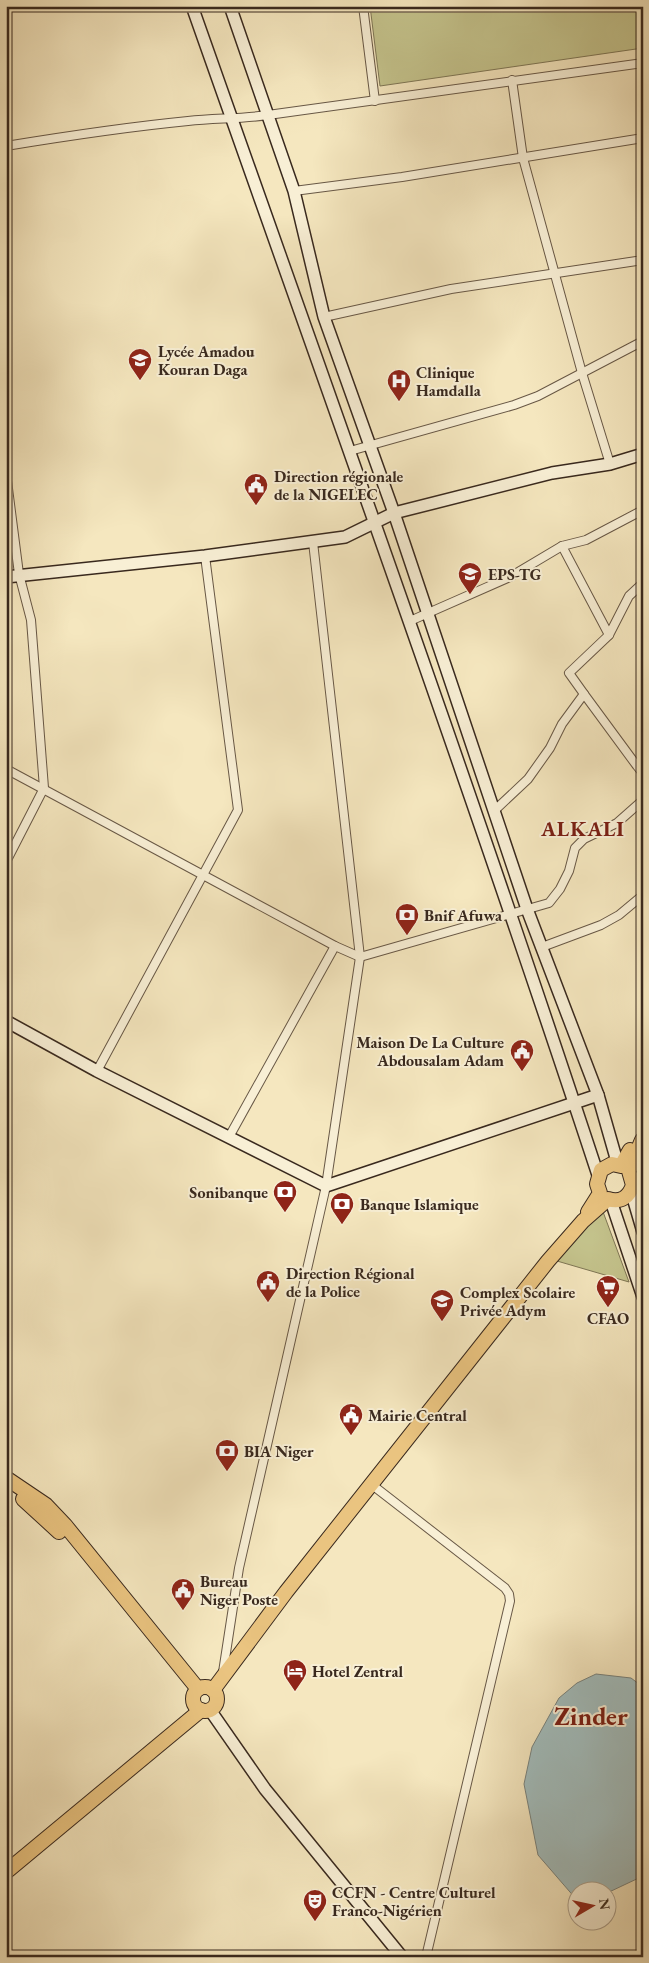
<svg xmlns="http://www.w3.org/2000/svg" width="649" height="1963" viewBox="0 0 649 1963" font-family="'EB Garamond',serif">
	<style>
		.green { fill: #c4c38c; stroke: #7e7655 }
		.water { fill: #a2bdbd; stroke: #78827d }
		.lines { fill: none; stroke-linecap: round; stroke-linejoin: round }
		.street-casing { stroke: #685846; stroke-width: 10 }
		.secondary-casing { stroke: #39291e; stroke-width: 14 }
		.highway-casing { stroke: #39291e; stroke-width: 16 }
		.street { stroke: #f8efd5; stroke-width: 8 }
		.secondary { stroke: #f8efd5; stroke-width: 11 }
		.highway { stroke: #eac480; stroke-width: 14 }
		.labels { text-anchor: middle; stroke-width: 4; stroke-linejoin: round; paint-order: stroke }
		.poi-label { font-size: 16px; font-weight: bold; fill: #39291e; stroke: #f8efd5; text-anchor: start }
		.district-label { font-size: 21px; font-weight: bold; letter-spacing: 1px; fill: #7a1f14; stroke: #f8efd5 }
		.town-label { font-size: 26px; font-weight: bold; fill: #7a1f14; stroke: #f8efd5 }
	</style>
	<rect width="100%" height="100%" fill="#f5e7bf"/>
	<filter id="stains"><feTurbulence type="fractalNoise" baseFrequency=".004" numOctaves="4"/><feColorMatrix values="0 0 0 0 .2 0 0 0 0 .09 0 0 0 0 .02 0 0 0 .5 -.17"/></filter>
	<radialGradient id="worn" r=".72"><stop offset=".6" stop-color="#630" stop-opacity="0"/><stop offset="1" stop-color="#630" stop-opacity=".3"/></radialGradient>
	<g class="green">
		<path d="M370,6H643V48L380,86Z"/>
		<path d="M602,1209L629,1282L557,1261Z"/>
	</g>
	<path class="water" d="M596,1674L631,1678L643,1687V1876L607,1893L606,1890H576V1899L538,1855L524,1784L532,1747L559,1698L577,1683Z"/>
	<g class="lines">
		<g class="street-casing">
			<g id="street">
				<path d="M363,6L375,101"/>
				<path d="M512,80L523,158L582,373L610,464"/>
				<path d="M6,146C67,136 127,127 188,121C215,118 241,119 268,115L643,63"/>
				<path d="M294,191L402,177L643,138"/>
				<path d="M324,317L451,289L643,260"/>
				<path d="M350,451L514,405L538,396L643,341"/>
				<path d="M6,473L19,574L31,620L44,788L6,862"/>
				<path d="M562,546L609,635"/>
				<path d="M410,621L510,577L562,546L586,540L643,510"/>
				<path d="M584,694L637,766L641,771L643,769"/>
				<path d="M6,769L335,946L360,957L549,903L560,889L569,871L575,848L584,839L617,823L643,800"/>
				<path d="M495,810L528,779L550,748L562,724L584,694L569,673L609,635L629,596L643,583"/>
				<path d="M542,947L601,925L619,915L643,895"/>
				<path d="M97,1071L238,810L205,556"/>
				<path d="M229,1137L335,946"/>
				<path d="M371,1484L505,1588L509,1594L510,1601L426,1957"/>
				<path d="M223,1672L239,1568L326,1186L360,957L313,542"/>
			</g>
		</g>
		<g class="secondary-casing">
			<g id="secondary">
				<path d="M192,6C329,395 469,783 598,1175"/>
				<path d="M230,6L294,191L324,317L394,513L527,909L598,1095L618,1165"/>
				<path d="M6,577L205,556L345,537L394,513L552,473L610,464L643,454"/>
				<path d="M6,1021L97,1071L326,1186L598,1095"/>
				<path d="M631,1191L643,1232"/>
				<path d="M611,1201L643,1297"/>
				<path d="M210,1710L265,1789L402,1957"/>
				<path d="M639,1957L643,1953"/>
			</g>
		</g>
		<g class="highway-casing">
			<g id="highway">
				<path d="M588,1212L600,1193L597,1184L601,1170L612,1164L621,1166L630,1150"/>
				<path d="M6,1478L46,1505L65,1525L198,1689"/>
				<path d="M23,1499L59,1532"/>
				<circle cx="205" cy="1699" r="12"/>
				<path d="M213,1690L286,1592L548,1261L583,1221L608,1199C621,1203 629,1197 633,1185L629,1171L642,1140"/>
				<path d="M6,1872L201,1710"/>
			</g>
		</g>
		<use href="#street" class="street"/>
		<use href="#secondary" class="secondary"/>
		<use href="#highway" class="highway"/>
	</g>
	<defs>
		<g id="university-pin" transform="scale(1.25)"><path d="M0 17L-7.5 6A9.5 9.5 0 1 1 7.5 6Z" fill="#8f2418" stroke="#f8efd5"/><path d="M0-5L7-2L0 1L-7-2ZM-4 1L0 2.5L4 1V4Q0 6-4 4Z" fill="#fff"/></g>
		<g id="hospital-pin" transform="scale(1.25)"><path d="M0 17L-7.5 6A9.5 9.5 0 1 1 7.5 6Z" fill="#8f2418" stroke="#f8efd5"/><path d="M-5-5h3v3.5h4V-5h3V5h-3V1.5h-4V5h-3Z" fill="#fff"/></g>
		<g id="civic-pin" transform="scale(1.25)"><path d="M0 17L-7.5 6A9.5 9.5 0 1 1 7.5 6Z" fill="#8f2418" stroke="#f8efd5"/><path d="M-.6-6.5H3V-4.5H.6V-3L4-1V1h2V6H-6V1h2V-1L-.6-3ZM-1.2 2.5V6h2.4V2.5Z" fill="#fff"/></g>
		<g id="school-pin" transform="scale(1.25)"><path d="M0 17L-7.5 6A9.5 9.5 0 1 1 7.5 6Z" fill="#8f2418" stroke="#f8efd5"/><path d="M0-5L7-2L0 1L-7-2ZM-4 1L0 2.5L4 1V4Q0 6-4 4Z" fill="#fff"/></g>
		<g id="bank-pin" transform="scale(1.25)"><path d="M0 17L-7.5 6A9.5 9.5 0 1 1 7.5 6Z" fill="#8f2418" stroke="#f8efd5"/><path d="M-6-4H6V4H-6ZM0-2.3a2.3 2.3 0 1 0 0 4.6a2.3 2.3 0 1 0 0-4.6Z" fill="#fff"/></g>
		<g id="supermarket-pin" transform="scale(1.25)"><path d="M0 17L-7.5 6A9.5 9.5 0 1 1 7.5 6Z" fill="#8f2418" stroke="#f8efd5"/><path d="M-6-5.5h2.5l.6 2H6L4.5 2H-2.5L-4.4-4H-6ZM-1.5 3.2a1.3 1.3 0 1 0 .1 0ZM3 3.2a1.3 1.3 0 1 0 .1 0Z" fill="#fff"/></g>
		<g id="hotel-pin" transform="scale(1.25)"><path d="M0 17L-7.5 6A9.5 9.5 0 1 1 7.5 6Z" fill="#8f2418" stroke="#f8efd5"/><path d="M-6-4.5h1.5V1H6V5H4.5V3h-9V5H-6ZM-4 0a1.8 1.8 0 1 1 3.6 0ZM.5 0V-2.5h3Q6-2.5 6 0Z" fill="#fff"/></g>
		<g id="theatre-pin" transform="scale(1.25)"><path d="M0 17L-7.5 6A9.5 9.5 0 1 1 7.5 6Z" fill="#8f2418" stroke="#f8efd5"/><path d="M-5-5.5Q0-4 5-5.5V0Q5 5 0 6Q-5 5-5 0ZM-3.3-2.5H-1v1.5H-3.3ZM1-2.5H3.3v1.5H1ZM-2.8 1Q0 5.5 2.8 1Z" fill="#fff"/></g>
	</defs>
	<g fill-rule="evenodd">
		<use href="#university-pin" x="140" y="360"/>
		<use href="#hospital-pin" x="399" y="381"/>
		<use href="#civic-pin" x="256" y="485"/>
		<use href="#school-pin" x="470" y="574"/>
		<use href="#bank-pin" x="407" y="915"/>
		<use href="#civic-pin" x="522" y="1051"/>
		<use href="#bank-pin" x="285" y="1192"/>
		<use href="#bank-pin" x="342" y="1204"/>
		<use href="#civic-pin" x="268" y="1282"/>
		<use href="#supermarket-pin" x="608" y="1287"/>
		<use href="#school-pin" x="442" y="1301"/>
		<use href="#civic-pin" x="351" y="1415"/>
		<use href="#bank-pin" x="227" y="1451"/>
		<use href="#civic-pin" x="183" y="1590"/>
		<use href="#hotel-pin" x="295" y="1671"/>
		<use href="#theatre-pin" x="315" y="1901"/>
	</g>
	<g class="labels">
		<g class="poi-label">
			<text x="158" y="357">Lycée Amadou<tspan x="158" dy="18">Kouran Daga</tspan></text>
			<text x="416" y="378">Clinique<tspan x="416" dy="18">Hamdalla</tspan></text>
			<text x="274" y="482">Direction régionale<tspan x="274" dy="18">de la NIGELEC</tspan></text>
			<text x="488" y="580">EPS-TG</text>
			<text x="424" y="921">Bnif Afuwa</text>
			<text x="504" y="1048" text-anchor="end">Maison De La Culture<tspan x="504" dy="18">Abdousalam Adam</tspan></text>
			<text x="268" y="1198" text-anchor="end">Sonibanque</text>
			<text x="360" y="1210">Banque Islamique</text>
			<text x="286" y="1279">Direction Régional<tspan x="286" dy="18">de la Police</tspan></text>
			<text x="460" y="1298">Complex Scolaire<tspan x="460" dy="18">Privée Adym</tspan></text>
			<text x="608" y="1324" text-anchor="middle">CFAO</text>
			<text x="368" y="1421">Mairie Central</text>
			<text x="244" y="1457">BIA Niger</text>
			<text x="200" y="1587">Bureau<tspan x="200" dy="18">Niger Poste</tspan></text>
			<text x="312" y="1677">Hotel Zentral</text>
			<text x="332" y="1898">CCFN - Centre Culturel<tspan x="332" dy="18">Franco-Nigérien</tspan></text>
		</g>
		<g class="district-label">
			<text x="583" y="836">ALKALI</text>
		</g>
		<g class="town-label">
			<text x="591" y="1725">Zinder</text>
		</g>
	</g>
	<rect width="649" height="1963" fill="none" stroke="#f5e7bf" stroke-width="25"/>
	<rect x="8" y="8" width="634" height="1948" fill="none" stroke="#39291e" stroke-width="2.5"/>
	<rect x="12" y="12" width="624" height="1938" fill="none" stroke="#39291e"/>
	<g transform="translate(592 1906) rotate(81)"><circle r="24" fill="#f8efd5" stroke="#aca08c"/>
	<path d="M0-4L9 19L0 12L-9 19Z" fill="#8f2418"/>
	<text y="-8" font-size="14" font-weight="bold" text-anchor="middle" fill="#39291e">N</text>
	</g>
	<rect width="100%" height="100%" filter="url(#stains)"/>
	<rect width="100%" height="100%" fill="url(#worn)"/>
</svg>
